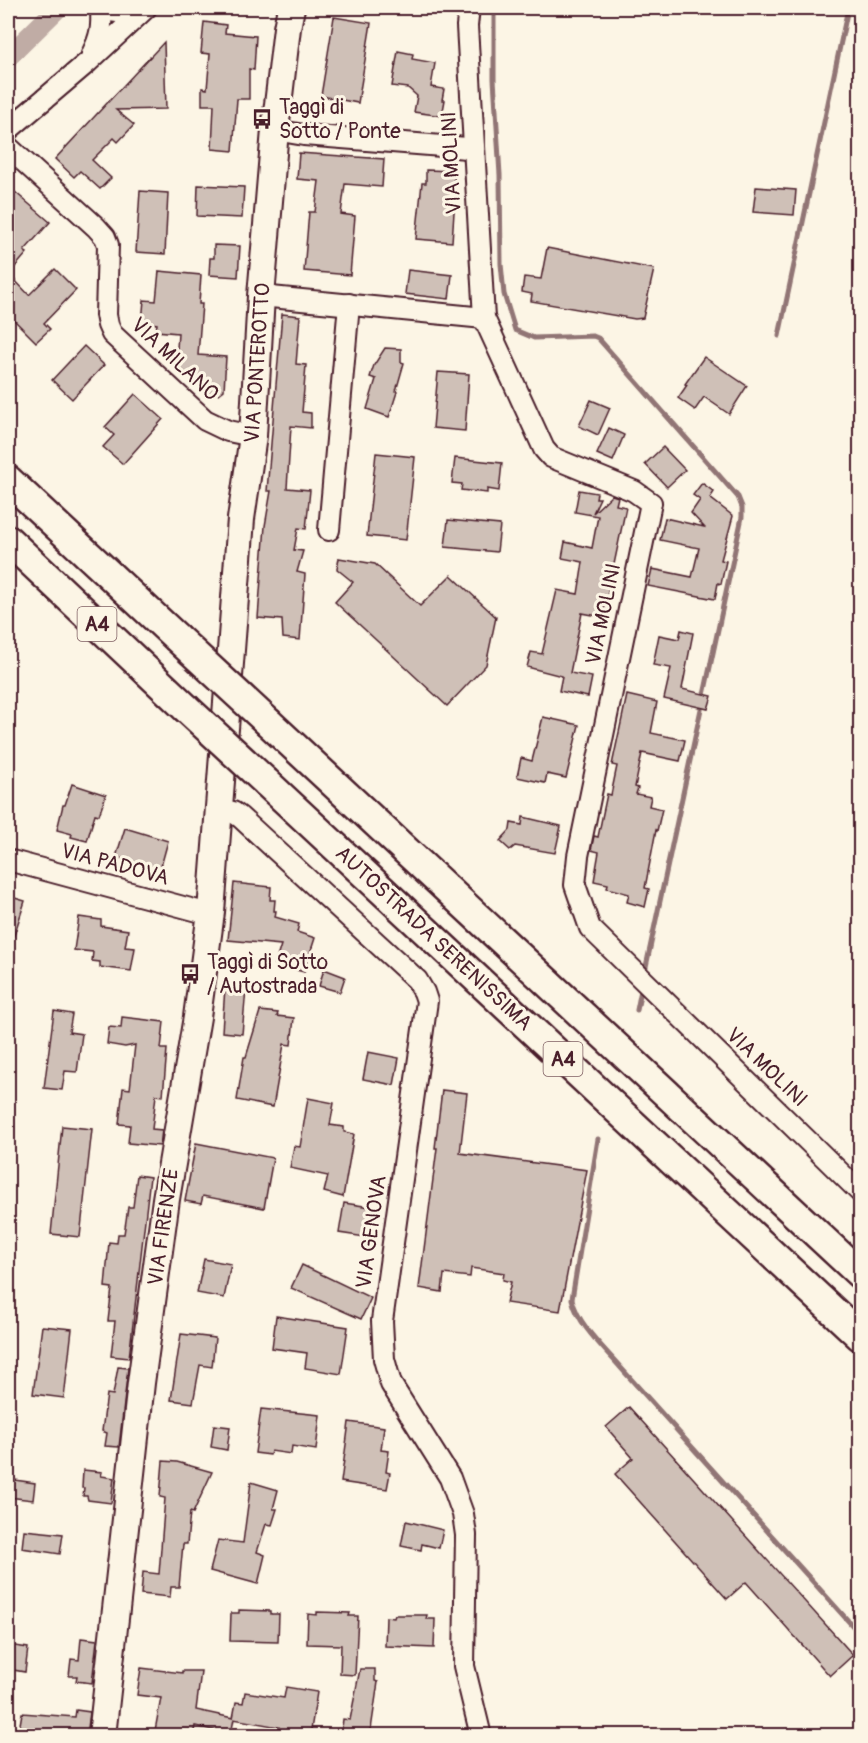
<svg xmlns="http://www.w3.org/2000/svg" width="868" height="1743" viewBox="0 0 868 1743" font-family="Pangolin,sans-serif">
	<style>
		.lines { fill: none; stroke-linecap: round; stroke-linejoin: round }
		.stream { stroke: #917474; stroke-width: 5 }
		.canal { stroke: #c0aca5; stroke-width: 20 }
		.building { fill: #cfc0b7; stroke: #4a1f2b; stroke-width: 1.5 }
		.minor-casing { stroke: #4a1f2b; stroke-width: 24 }
		.major-casing { stroke: #4a1f2b; stroke-width: 30 }
		.highway-casing { stroke: #4a1f2b; stroke-width: 33 }
		.minor { stroke: #fcf5e5; stroke-width: 20 }
		.major { stroke: #fcf5e5; stroke-width: 26 }
		.highway { stroke: #fcf5e5; stroke-width: 28 }
		.highway-bridge-casing { stroke: #4a1f2b; stroke-width: 33; stroke-linecap: butt }
		.highway-bridge { stroke: #fcf5e5; stroke-width: 28 }
		.labels { text-anchor: middle; stroke-width: 6; stroke-linejoin: round; paint-order: stroke }
		.shield { fill: #fcf5e5; stroke: #7f5f63; stroke-width: 1.5 }
		.shield-label { font-size: 20px; font-weight: bold; fill: #4a1f2b }
		.poi-label { font-size: 21px; fill: #4a1f2b; stroke: #fcf5e5; text-anchor: start }
		.street-label { font-size: 21px; fill: #4a1f2b; stroke: #fcf5e5 }
	</style>
	<rect width="100%" height="100%" fill="#fcf5e5"/>
	<filter id="ink" filterUnits="userSpaceOnUse"><feTurbulence type="fractalNoise" baseFrequency=".0167" numOctaves="2"/><feDisplacementMap in="SourceGraphic" scale="12" xChannelSelector="R" yChannelSelector="G"/><feConvolveMatrix kernelMatrix="1 2 1 2 8 2 1 2 1" color-interpolation-filters="sRGB"/></filter>
	<g filter="url(#ink)">
		<g class="lines">
			<g class="stream">
				<path d="M494,8V79L500,175L501,264L504,294L515,330L534,338L593,336L598,338L738,497L742,507V517L644,976"/>
				<path d="M779,336L848,8"/>
				<path d="M637,1010L642,985"/>
				<path d="M598,1139L572,1299C578,1325 603,1347 621,1368L860,1634"/>
			</g>
			<path class="canal" d="M8,57L58,8"/>
		</g>
		<g class="building">
			<path d="M334,17L371,23L358,103L321,96Z"/>
			<path d="M204,22L226,25L225,33L256,36L254,70L249,69V99H237L233,151L212,149L214,105H202V88L207,89L210,54L201,53Z"/>
			<path d="M164,42L166,109L116,110L134,125L118,142L114,138L92,160L111,178L100,189L80,171L74,177L55,159Z"/>
			<path d="M398,51L413,54L412,59L435,63L431,87L444,89L442,100H445L442,116L414,112L417,96L408,88L392,86Z"/>
			<path d="M299,153L384,159L382,187L345,184L341,214L355,216L350,275L304,271L309,212H315L319,181L297,179Z"/>
			<path d="M426,170L454,171V212L452,242L416,239L422,183H426Z"/>
			<path d="M198,185L244,187L242,218L197,216Z"/>
			<path d="M8,186L50,222L24,251L27,253L9,274L29,295L55,269L76,290L44,323L50,329L36,342L8,314Z"/>
			<path d="M756,187L796,190L794,215L753,212Z"/>
			<path d="M140,191L168,193L165,254L136,252Z"/>
			<path d="M214,245L240,246L238,277L209,275L210,258H214Z"/>
			<path d="M547,248L654,269L643,318L635,319L531,301L532,294L522,292L524,277L541,279Z"/>
			<path d="M408,270L452,275L449,299L405,294Z"/>
			<path d="M159,271L201,275L199,304H202L198,355L226,357L224,390L219,394L208,393L176,365L178,333L156,331L157,324L142,322L144,300L156,301Z"/>
			<path d="M282,314L300,316L296,364L306,365L302,412L311,413V428L291,426L287,488L310,490L306,529L298,528L294,550L303,551L297,572L305,574L300,640L283,638L282,620L258,618L265,526L271,491H267Z"/>
			<path d="M84,346L104,365L72,399L52,380Z"/>
			<path d="M385,348L401,349V362L404,363L396,391L397,392L389,417L367,409L376,379L370,377L374,365Z"/>
			<path d="M704,357L747,386L729,414L704,397L695,410L678,398L687,385L685,384Z"/>
			<path d="M438,372L469,374L465,431L433,428Z"/>
			<path d="M135,394L163,419L123,464L103,447L114,435L105,427Z"/>
			<path d="M591,400L610,408L598,435L579,426Z"/>
			<path d="M609,428L624,435L613,461L597,454Z"/>
			<path d="M663,447L685,470L667,487L645,464Z"/>
			<path d="M376,453L415,457L406,540L367,536Z"/>
			<path d="M455,458L502,463L499,491L487,489V493L461,490L462,484L452,483Z"/>
			<path d="M702,483L714,492L710,498L733,516L721,560L726,561L721,584L718,583L715,599L648,586L652,569L692,577L699,548L660,540L665,518L704,527L691,513L700,500L693,495Z"/>
			<path d="M579,490L597,493L596,498H600L593,513L612,495L618,497L616,505L626,507L603,617L582,613L570,673L592,677L588,697L559,691L562,676L527,667L531,652L542,654L557,590L578,594L583,562L562,558L565,542L592,548L598,516L575,512Z"/>
			<path d="M448,520L500,525L497,552L445,547Z"/>
			<path d="M339,558L375,564L420,606L451,575L496,617L486,665L447,706L335,602L353,582L337,569Z"/>
			<path d="M681,630L693,633L682,689L712,696L708,709L664,699L671,668L653,665L659,635L679,639Z"/>
			<path d="M627,695L657,702L651,733L685,740L680,761L642,753L635,787L638,788L636,794L651,797L649,806L662,809L657,831L656,830L645,888L649,889L645,907L627,902L629,894L607,888L608,884L594,881L599,852L591,850L594,836L598,837L607,794L611,795L617,766L612,765Z"/>
			<path d="M543,717L579,725L566,778L547,774L545,783L517,777L521,758L532,761Z"/>
			<path d="M72,784L106,795L99,815L95,814L87,841L71,837L72,834L57,830L63,805H65Z"/>
			<path d="M523,817L561,826L555,853L515,846L510,850L500,841L510,830L511,823L522,825Z"/>
			<path d="M125,828L168,841L160,870L116,857Z"/>
			<path d="M234,883L271,887L270,900H275L274,911H276L275,917L299,924L297,932L315,938L304,972L275,964L281,945L228,940Z"/>
			<path d="M8,896L25,901L11,945L8,944Z"/>
			<path d="M79,917L101,920V926L128,930L125,947L135,948L131,971L100,967V962L92,961L93,952L74,950Z"/>
			<path d="M324,969L345,977L340,992L319,986Z"/>
			<path d="M225,987L246,989L242,1034L222,1032Z"/>
			<path d="M54,1011L72,1014L69,1032L82,1034L77,1072L65,1071L62,1090L44,1088Z"/>
			<path d="M260,1011L278,1013L277,1016L294,1018L291,1045L284,1044L273,1107L237,1100L244,1057H246Z"/>
			<path d="M122,1017L164,1022L161,1049H167L163,1096L156,1095L152,1129L162,1130L160,1146L128,1143L130,1125L119,1124L123,1088L130,1089L135,1045L125,1047L107,1044L109,1027L121,1028Z"/>
			<path d="M368,1052L399,1058L394,1085L363,1079Z"/>
			<path d="M442,1090L467,1093L460,1153L587,1170L560,1311L506,1303L511,1282L503,1280L504,1273L471,1268L470,1277L444,1274L442,1292L419,1288L437,1148H435Z"/>
			<path d="M308,1098L334,1103L330,1125L344,1127V1132L354,1134L343,1197L324,1192L328,1176L290,1168L294,1146L300,1147Z"/>
			<path d="M62,1126L92,1129L80,1237L51,1234Z"/>
			<path d="M196,1143L273,1158L264,1208L203,1196L201,1204L185,1201Z"/>
			<path d="M137,1175L150,1177L129,1358L111,1356L115,1321H108L112,1288L105,1287L109,1242L117,1243L118,1234H124L128,1207H133Z"/>
			<path d="M344,1203L370,1207L365,1237L339,1233Z"/>
			<path d="M204,1259L231,1264L224,1298L197,1293Z"/>
			<path d="M302,1265L371,1298L361,1319L291,1288Z"/>
			<path d="M276,1316L348,1327L341,1374L305,1368L307,1353L272,1348Z"/>
			<path d="M42,1326L72,1329L64,1398L33,1394Z"/>
			<path d="M181,1334L215,1338L212,1367L200,1365L193,1403L171,1400Z"/>
			<path d="M118,1367L128,1368L119,1447L105,1446L107,1433L102,1431L107,1394L113,1395Z"/>
			<path d="M629,1407L853,1655L830,1676L746,1582L727,1599L615,1474L633,1458L606,1427Z"/>
			<path d="M261,1409L320,1415L316,1450L292,1446L291,1454L271,1451L270,1455L255,1453Z"/>
			<path d="M349,1422L384,1427L381,1450L389,1451L386,1472L390,1473L387,1489L341,1482Z"/>
			<path d="M214,1425L230,1427L227,1450L211,1447Z"/>
			<path d="M163,1461L177,1462L212,1472L193,1513L190,1512L187,1544H183L179,1587H171L170,1597L141,1594L143,1572L159,1574L165,1498L160,1497Z"/>
			<path d="M83,1470L102,1472L101,1476L114,1478L111,1503L88,1500L87,1496H83L84,1488H82Z"/>
			<path d="M8,1479L35,1483L33,1500L8,1497Z"/>
			<path d="M251,1482L278,1490L273,1509H277L272,1525L266,1524L257,1552L265,1555L258,1584L210,1571L218,1540L243,1543Z"/>
			<path d="M406,1521L443,1530L439,1548L422,1544L421,1550L401,1546Z"/>
			<path d="M24,1530L63,1534L60,1554L22,1548Z"/>
			<path d="M239,1610L271,1611V1614H279L278,1642L230,1641L231,1613H239Z"/>
			<path d="M317,1612L350,1613L349,1616H358L355,1675L340,1674L341,1645L307,1644L308,1614L317,1615Z"/>
			<path d="M395,1615H427L426,1619H435L434,1648L385,1646L386,1617L394,1618Z"/>
			<path d="M81,1638L97,1640L92,1683L76,1681L77,1676H69L71,1659L79,1660Z"/>
			<path d="M8,1645L28,1648L25,1672L8,1669Z"/>
			<path d="M141,1668L182,1673V1671H201L196,1710L233,1718L236,1702L243,1703L245,1692L284,1698L286,1687L317,1692L310,1736L278,1734L279,1727L234,1719L231,1734L195,1726L193,1736H154L161,1698L137,1695Z"/>
			<path d="M360,1669H375V1681L378,1682L370,1736H341L343,1719L350,1720Z"/>
			<path d="M76,1710L90,1712L87,1736H18L22,1713L75,1717Z"/>
		</g>
		<g class="lines">
			<g class="minor-casing">
				<g id="minor">
					<path d="M469,8L467,26L484,318L544,449L551,457L634,491L651,503L578,856L575,885L590,928L860,1192"/>
					<path d="M92,54C101,36 102,27 101,8"/>
					<path d="M8,130L88,62L146,8"/>
					<path d="M275,130L304,135L467,148L474,147"/>
					<path d="M8,147L96,227L105,237L108,245L106,315L108,325L112,334L205,420L228,431L253,436"/>
					<path d="M261,296L484,318"/>
					<path d="M329,530L349,304"/>
					<path d="M219,809L233,812L240,817L417,980L424,992L427,1001L382,1321L384,1359L391,1384L450,1478L463,1514L466,1535L464,1666L481,1736"/>
					<path d="M8,860L198,911L211,912"/>
				</g>
			</g>
			<g class="major-casing">
				<g id="major">
					<path d="M110,8L126,10L134,8"/>
					<path d="M102,1736L141,1383L166,1199L197,1017L211,912L241,519L253,436L261,296L275,130L287,28L291,8"/>
				</g>
			</g>
			<g class="highway-casing">
				<g id="highway">
					<path d="M8,480L176,637"/>
					<path d="M8,540L186,708"/>
					<path d="M269,723L860,1274"/>
					<path d="M266,782L860,1336"/>
				</g>
			</g>
			<use href="#minor" class="minor"/>
			<use href="#major" class="major"/>
			<use href="#highway" class="highway"/>
			<g class="highway-bridge-casing">
				<g id="highway-bridge">
					<path d="M176,637L269,723"/>
					<path d="M186,708L266,782"/>
				</g>
			</g>
			<use href="#highway-bridge" class="highway-bridge"/>
		</g>
	</g>
	<defs>
		<g id="bus-bare" transform="scale(1.62)"><path d="M-5-6H5V4H4V6H2V4H-2V6H-4V4H-5ZM-3.5-4V0h7V-4ZM-3.5 1.2v1.5H-2V1.2ZM2 1.2v1.5H3.5V1.2Z" fill="#4a1f2b" stroke="#fcf5e5" stroke-width="2.5" paint-order="stroke"/></g>
	</defs>
	<g fill-rule="evenodd">
		<use href="#bus-bare" x="262" y="119"/>
		<use href="#bus-bare" x="190" y="974"/>
	</g>
	<g class="labels">
		<g class="shield">
			<rect x="77.5" y="607" width="39" height="34" rx="4.5"/>
			<rect x="543.5" y="1042" width="39" height="34" rx="4.5"/>
		</g>
		<g class="shield-label">
			<text x="97" y="631">A4</text>
			<text x="563" y="1066">A4</text>
		</g>
		<g class="poi-label">
			<text x="279" y="114">Taggì di<tspan x="279" dy="24">Sotto / Ponte</tspan></text>
			<text x="207" y="969">Taggì di Sotto<tspan x="207" dy="24">/ Autostrada</tspan></text>
		</g>
		<g class="street-label">
			<text transform="translate(451 163) rotate(-93)" y="7">VIA MOLINI</text>
			<text transform="translate(175 359) rotate(43)" y="7">VIA MILANO</text>
			<text transform="translate(257 363) rotate(-86)" y="7">VIA PONTEROTTO</text>
			<text transform="translate(603 614) rotate(-78)" y="7">VIA MOLINI</text>
			<text transform="translate(115 864) rotate(15)" y="7">VIA PADOVA</text>
			<text transform="translate(434 938) rotate(43)" y="7">AUTOSTRADA SERENISSIMA</text>
			<text transform="translate(767 1067) rotate(44)" y="7">VIA MOLINI</text>
			<text transform="translate(163 1227) rotate(-82)" y="7">VIA FIRENZE</text>
			<text transform="translate(371 1232) rotate(-82)" y="7">VIA GENOVA</text>
		</g>
	</g>
	<rect width="868" height="1743" fill="none" stroke="#fcf5e5" stroke-width="30"/>
	<rect x="15" y="15" width="838" height="1713" fill="none" stroke="#4a1f2b" stroke-width="2" filter="url(#ink)"/>
</svg>
